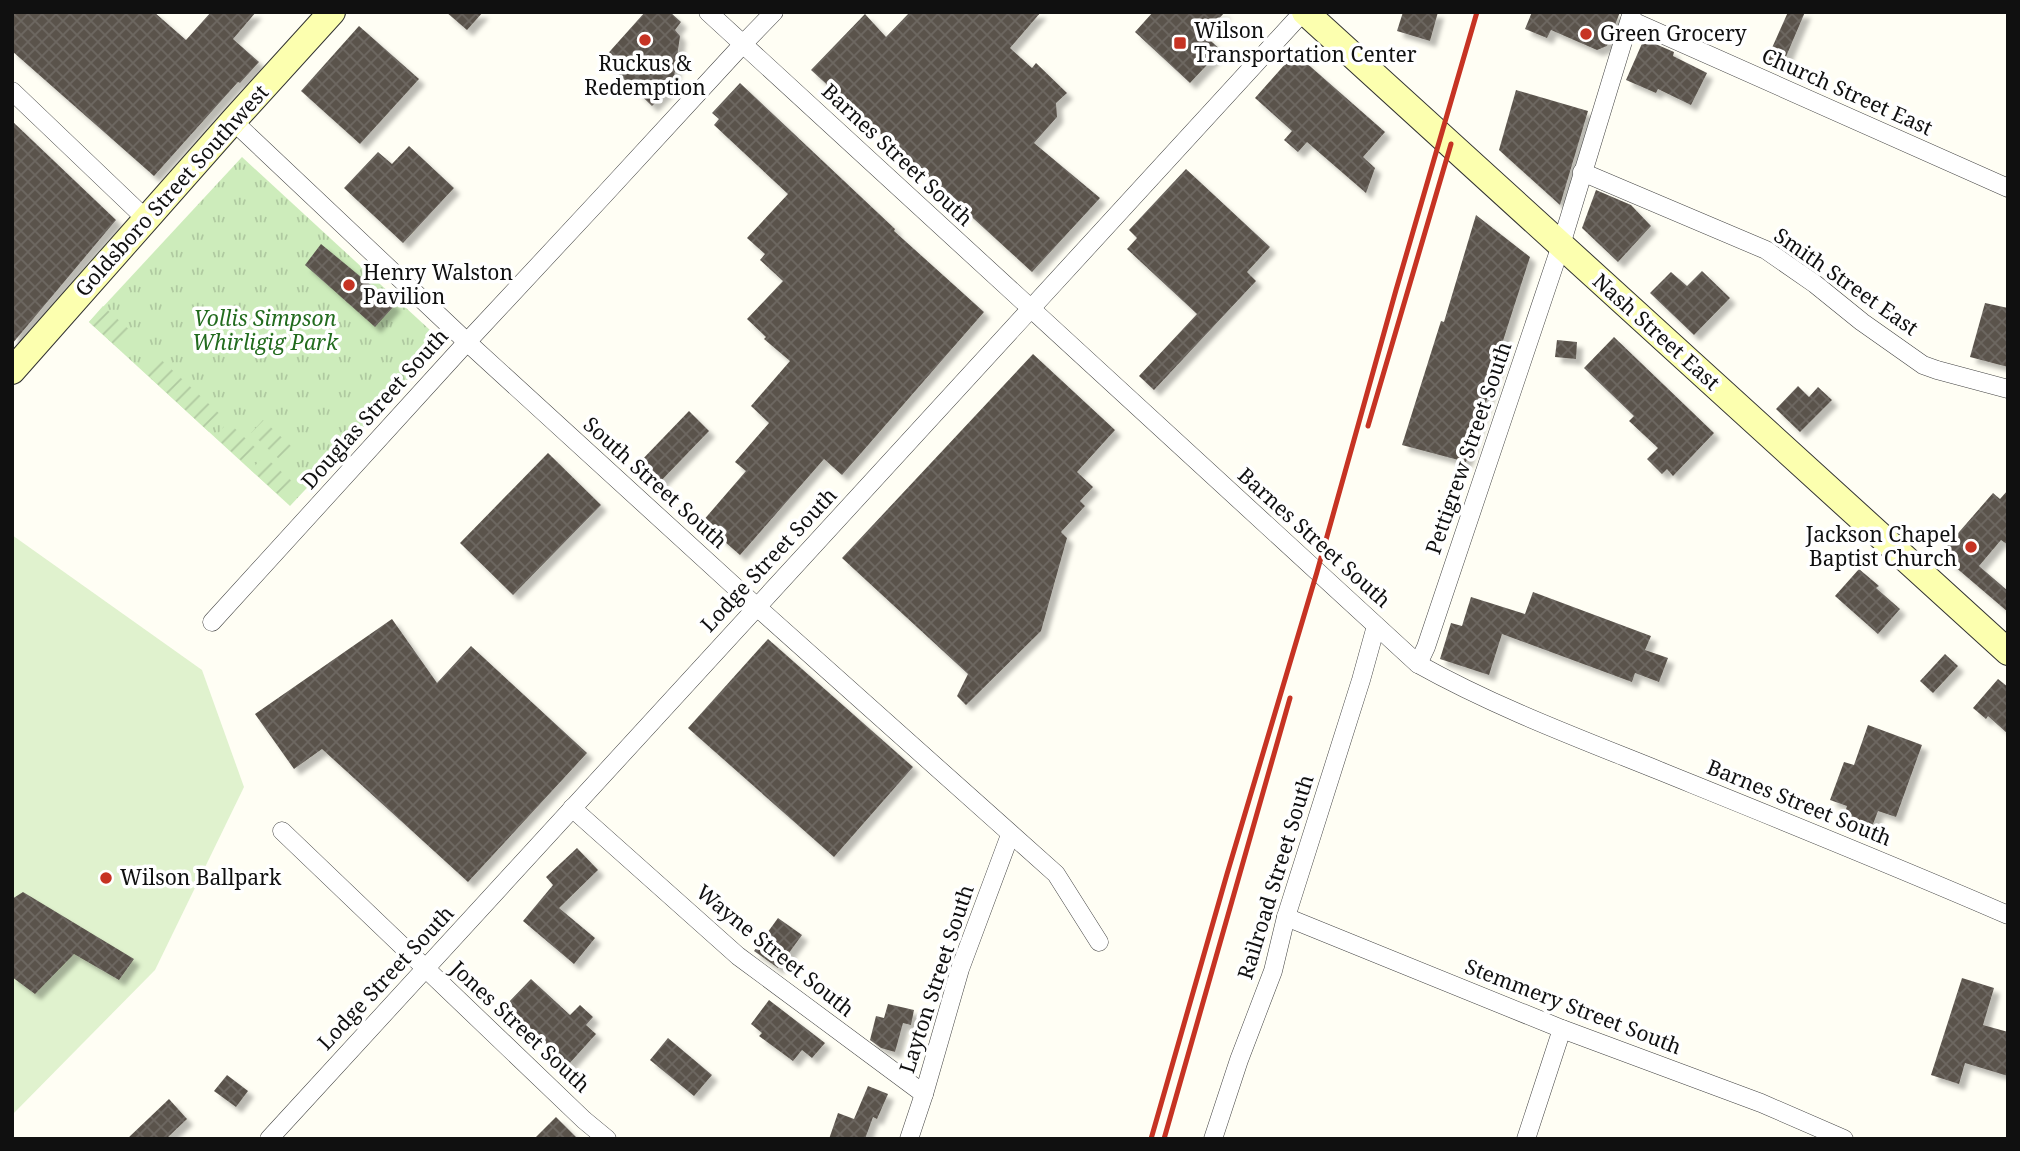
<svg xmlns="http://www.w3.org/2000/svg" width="2020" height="1151" viewBox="0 0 2020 1151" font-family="'Noto Serif',serif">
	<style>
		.park { fill: url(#park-tufts) }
		.garden { fill: url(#garden-furrows) }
		.pitch { fill: #e0f2ce }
		.building { fill: url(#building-cross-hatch); filter: url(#shadow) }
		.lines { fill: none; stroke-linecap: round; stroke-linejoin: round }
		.street-casing { stroke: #434343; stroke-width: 19 }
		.secondary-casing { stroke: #323232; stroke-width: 28 }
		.street { stroke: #fff; stroke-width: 18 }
		.secondary { stroke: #fcffaf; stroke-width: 26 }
		.rail { stroke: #c63323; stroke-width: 5 }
		.poi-dot { fill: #c63323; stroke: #fff; stroke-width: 2.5 }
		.labels { text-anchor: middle; stroke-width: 7; stroke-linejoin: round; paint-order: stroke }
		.poi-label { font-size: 21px; fill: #101010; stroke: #fff; text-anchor: start }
		.street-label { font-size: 21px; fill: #101010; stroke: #fff }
		.park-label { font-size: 21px; font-style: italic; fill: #226b1e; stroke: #fff }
	</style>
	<defs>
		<pattern id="park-tufts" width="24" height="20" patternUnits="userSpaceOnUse" patternTransform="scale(1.75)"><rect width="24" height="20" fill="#cdecbb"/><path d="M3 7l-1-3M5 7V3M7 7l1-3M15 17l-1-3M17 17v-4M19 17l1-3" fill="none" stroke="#afc9a0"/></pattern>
		<pattern id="garden-furrows" width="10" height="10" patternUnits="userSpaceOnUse" patternTransform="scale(1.75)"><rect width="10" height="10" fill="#cdecbb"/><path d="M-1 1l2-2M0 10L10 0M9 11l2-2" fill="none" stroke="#afc9a0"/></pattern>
		<pattern id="building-cross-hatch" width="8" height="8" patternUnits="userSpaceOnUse" patternTransform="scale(1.75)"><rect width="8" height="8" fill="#5a534c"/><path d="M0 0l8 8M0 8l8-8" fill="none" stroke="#6d6761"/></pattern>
		<filter id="shadow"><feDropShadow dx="6" dy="6" stdDeviation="2" flood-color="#0004"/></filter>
	</defs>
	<rect width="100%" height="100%" fill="#fffef4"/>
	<path class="park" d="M242,157L443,342L290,506L89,322Z"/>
	<g class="garden">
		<path d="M103,306L133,333L119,349L89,322Z"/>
		<path d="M156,355L223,417L209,432L142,370Z"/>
		<path d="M263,420L292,447L280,460L251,433Z"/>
		<path d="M228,422L258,450L245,464L215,437Z"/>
		<path d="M264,456L294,483L281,497L251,470Z"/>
	</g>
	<path class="pitch" d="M12,535L202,670L244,787L155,970L12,1115Z"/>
	<g class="building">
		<path d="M12,12H154L186,40L211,12H256L233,39L259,62L240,83L238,82L154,176L12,51Z"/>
		<path d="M446,12H483L467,30Z"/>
		<path d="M645,12H670L681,22L675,30L680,36L674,78L677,81L652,106L603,59Z"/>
		<path d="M910,12H1041L1010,48L1032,68L1036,63L1067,93L1056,103L1057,117L1034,143L1100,198L1032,272L811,70L865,14L886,37Z"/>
		<path d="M1153,12H1225L1204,35L1221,50L1190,83L1135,32Z"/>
		<path d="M1403,12H1438L1430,41L1397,31Z"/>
		<path d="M1532,12H1620L1607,46L1597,50L1551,30L1547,38L1525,29Z"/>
		<path d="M1788,12H1805L1782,66L1767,59Z"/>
		<path d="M359,26L419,79L360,144L301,91Z"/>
		<path d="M1644,39L1674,52L1673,56L1707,73L1691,105L1658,89L1656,93L1626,80Z"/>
		<path d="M1295,53L1385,132L1363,157L1375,168L1366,193L1307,142L1298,152L1284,140L1292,131L1255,98Z"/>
		<path d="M740,83L895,229L894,231L984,312L842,475L824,459L740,555L702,522L746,471L735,462L769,423L751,406L790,361L764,339L766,337L747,319L783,281L760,260L765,254L747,238L788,194L714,125L719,119L712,113Z"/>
		<path d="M1516,90L1588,111L1560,205L1499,150Z"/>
		<path d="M12,121L116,220L12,344Z"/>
		<path d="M409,146L454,188L403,243L344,188L378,152L392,164Z"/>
		<path d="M1186,169L1270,247L1247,272L1256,281L1154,390L1139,376L1197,314L1127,249L1137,238L1129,230Z"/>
		<path d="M1596,190L1631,205L1651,226L1618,262L1582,228Z"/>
		<path d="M1476,215L1530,257L1501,347L1504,348L1466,462L1402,445L1441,321L1444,322Z"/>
		<path d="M321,244L395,305L375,327L305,265Z"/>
		<path d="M1702,271L1730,298L1694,335L1650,293L1671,272L1687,286Z"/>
		<path d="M1985,303L2008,308V367L1970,357Z"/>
		<path d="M1614,337L1714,433L1673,476L1667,469L1662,474L1647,459L1658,448L1629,421L1634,416L1584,368Z"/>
		<path d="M1557,340L1577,342L1576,359L1555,357Z"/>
		<path d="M1033,354L1115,430L1077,472L1093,487L1080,501L1085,506L1061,532L1067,538L1041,631L966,705L957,696L968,674L842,558Z"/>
		<path d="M1798,386L1809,397L1818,387L1832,400L1800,432L1776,409Z"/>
		<path d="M689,411L709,431L657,485L637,465Z"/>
		<path d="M548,453L601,505L513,595L460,543Z"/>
		<path d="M2008,490V545L2001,540L1979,566L2008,591V612L1940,554L1993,493L2000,499Z"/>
		<path d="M1859,569L1879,586L1876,588L1900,609L1878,634L1835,596Z"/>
		<path d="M1533,592L1651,636L1645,650L1668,658L1659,682L1635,673L1632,682L1502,634L1489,675L1440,659L1451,623L1462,626L1471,597L1525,614Z"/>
		<path d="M392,619L437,683L471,646L587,753L468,882L322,749L294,769L255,714Z"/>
		<path d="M768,639L913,767L834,857L688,728Z"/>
		<path d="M1945,654L1958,666L1933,693L1920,681Z"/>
		<path d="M1998,679L2008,687V734L1988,716L1986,719L1973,708Z"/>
		<path d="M1868,725L1922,745L1896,817L1878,811L1870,832L1842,822L1847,806L1830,800L1844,762L1854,765Z"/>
		<path d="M577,848L598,870L559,908L595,938L574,964L523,921L553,885L546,877Z"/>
		<path d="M23,892L134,959L119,980L74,954L35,994L12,977V899Z"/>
		<path d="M778,918L802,935L778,968L754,951Z"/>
		<path d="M1962,978L1994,988L1983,1025L2008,1032V1076L1965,1063L1959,1084L1931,1075Z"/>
		<path d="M531,979L570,1015L580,1005L593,1017L586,1025L596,1034L568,1065L506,1005Z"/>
		<path d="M769,1000L825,1043L812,1058L802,1050L793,1061L759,1036L762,1033L751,1024Z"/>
		<path d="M888,1004L914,1010L911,1025L903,1023L895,1052L881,1048L870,1040L876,1016L884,1018Z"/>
		<path d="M668,1038L712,1075L694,1096L650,1060Z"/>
		<path d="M227,1075L248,1091L236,1107L214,1091Z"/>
		<path d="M868,1086L888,1094L877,1119L873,1117L865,1139H829L838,1113L854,1119Z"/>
		<path d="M169,1099L187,1119L166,1139H127Z"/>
		<path d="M556,1117L578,1139H534Z"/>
	</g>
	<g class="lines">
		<g class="street-casing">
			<g id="street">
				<path d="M708,12L1418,664C1495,707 1578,738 1660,771C1776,818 1893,865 2008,915"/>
				<path d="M1630,20L2008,188"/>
				<path d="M12,91L146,219"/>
				<path d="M233,121L467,342L757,607L1056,874L1099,942"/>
				<path d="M1582,172L1766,250L1815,284L1862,322L1923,365L1937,370L2008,389"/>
				<path d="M212,622L467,342L603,196L743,44L774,12"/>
				<path d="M1418,664L1426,647L1561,245L1632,12"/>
				<path d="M572,808L738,956L924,1094"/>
				<path d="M282,831L584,1120L607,1139"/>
				<path d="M1286,917L1562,1029L1761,1103L1844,1139"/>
				<path d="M269,1139L1303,12"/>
				<path d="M909,1139L924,1094L960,969L1010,835"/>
				<path d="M1213,1139L1239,1060L1273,971L1286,917L1361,680L1376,626"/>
				<path d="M1526,1139L1562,1029"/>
			</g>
		</g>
		<g class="secondary-casing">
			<g id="secondary">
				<path d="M1305,12L2008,652"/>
				<path d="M12,371L233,121L332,12"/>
			</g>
		</g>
		<use href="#street" class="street"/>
		<use href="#secondary" class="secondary"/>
		<g class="rail">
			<path d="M1368,426L1451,144"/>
			<path d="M1151,1139L1227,874L1317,572L1396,290L1477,12"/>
			<path d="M1164,1139L1290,698"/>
		</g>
	</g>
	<g class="poi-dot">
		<circle cx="1586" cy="34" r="7"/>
		<circle cx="645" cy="40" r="7"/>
		<rect x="1173" y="36" width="14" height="14" rx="3.5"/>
		<circle cx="349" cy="285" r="7"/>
		<circle cx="1971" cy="547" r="7"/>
		<circle cx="106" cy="878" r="7"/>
	</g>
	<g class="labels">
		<g class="poi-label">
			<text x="1194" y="38">Wilson<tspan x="1194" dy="24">Transportation Center</tspan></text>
			<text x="1600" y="41">Green Grocery</text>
			<text x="645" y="71" text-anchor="middle">Ruckus &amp;<tspan x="645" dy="24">Redemption</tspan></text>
			<text x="363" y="280">Henry Walston<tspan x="363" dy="24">Pavilion</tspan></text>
			<text x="1957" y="542" text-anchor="end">Jackson Chapel<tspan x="1957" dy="24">Baptist Church</tspan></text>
			<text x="120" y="885">Wilson Ballpark</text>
		</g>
		<g class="street-label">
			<text transform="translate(1847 92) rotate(24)" y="7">Church Street East</text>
			<text transform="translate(897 155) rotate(43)" y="7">Barnes Street South</text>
			<text transform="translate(172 191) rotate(-48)" y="7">Goldsboro Street Southwest</text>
			<text transform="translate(1846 282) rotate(35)" y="7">Smith Street East</text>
			<text transform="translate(1656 332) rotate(42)" y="7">Nash Street East</text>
			<text transform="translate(375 409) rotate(-48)" y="7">Douglas Street South</text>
			<text transform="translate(1469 448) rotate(-71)" y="7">Pettigrew Street South</text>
			<text transform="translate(655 483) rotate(42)" y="7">South Street South</text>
			<text transform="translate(1314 538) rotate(42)" y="7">Barnes Street South</text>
			<text transform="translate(769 560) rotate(-47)" y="7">Lodge Street South</text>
			<text transform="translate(1799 803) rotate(22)" y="7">Barnes Street South</text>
			<text transform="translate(1276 877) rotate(-73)" y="7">Railroad Street South</text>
			<text transform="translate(775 951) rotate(39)" y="7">Wayne Street South</text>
			<text transform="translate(386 978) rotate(-47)" y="7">Lodge Street South</text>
			<text transform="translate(937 979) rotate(-72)" y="7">Layton Street South</text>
			<text transform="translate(1573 1007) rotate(21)" y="7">Stemmery Street South</text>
			<text transform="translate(520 1027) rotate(43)" y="7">Jones Street South</text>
		</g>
		<g class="park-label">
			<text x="265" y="326">Vollis Simpson<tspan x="265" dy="24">Whirligig Park</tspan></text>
		</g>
	</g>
	<rect width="2020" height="1151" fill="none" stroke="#101010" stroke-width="28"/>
</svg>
